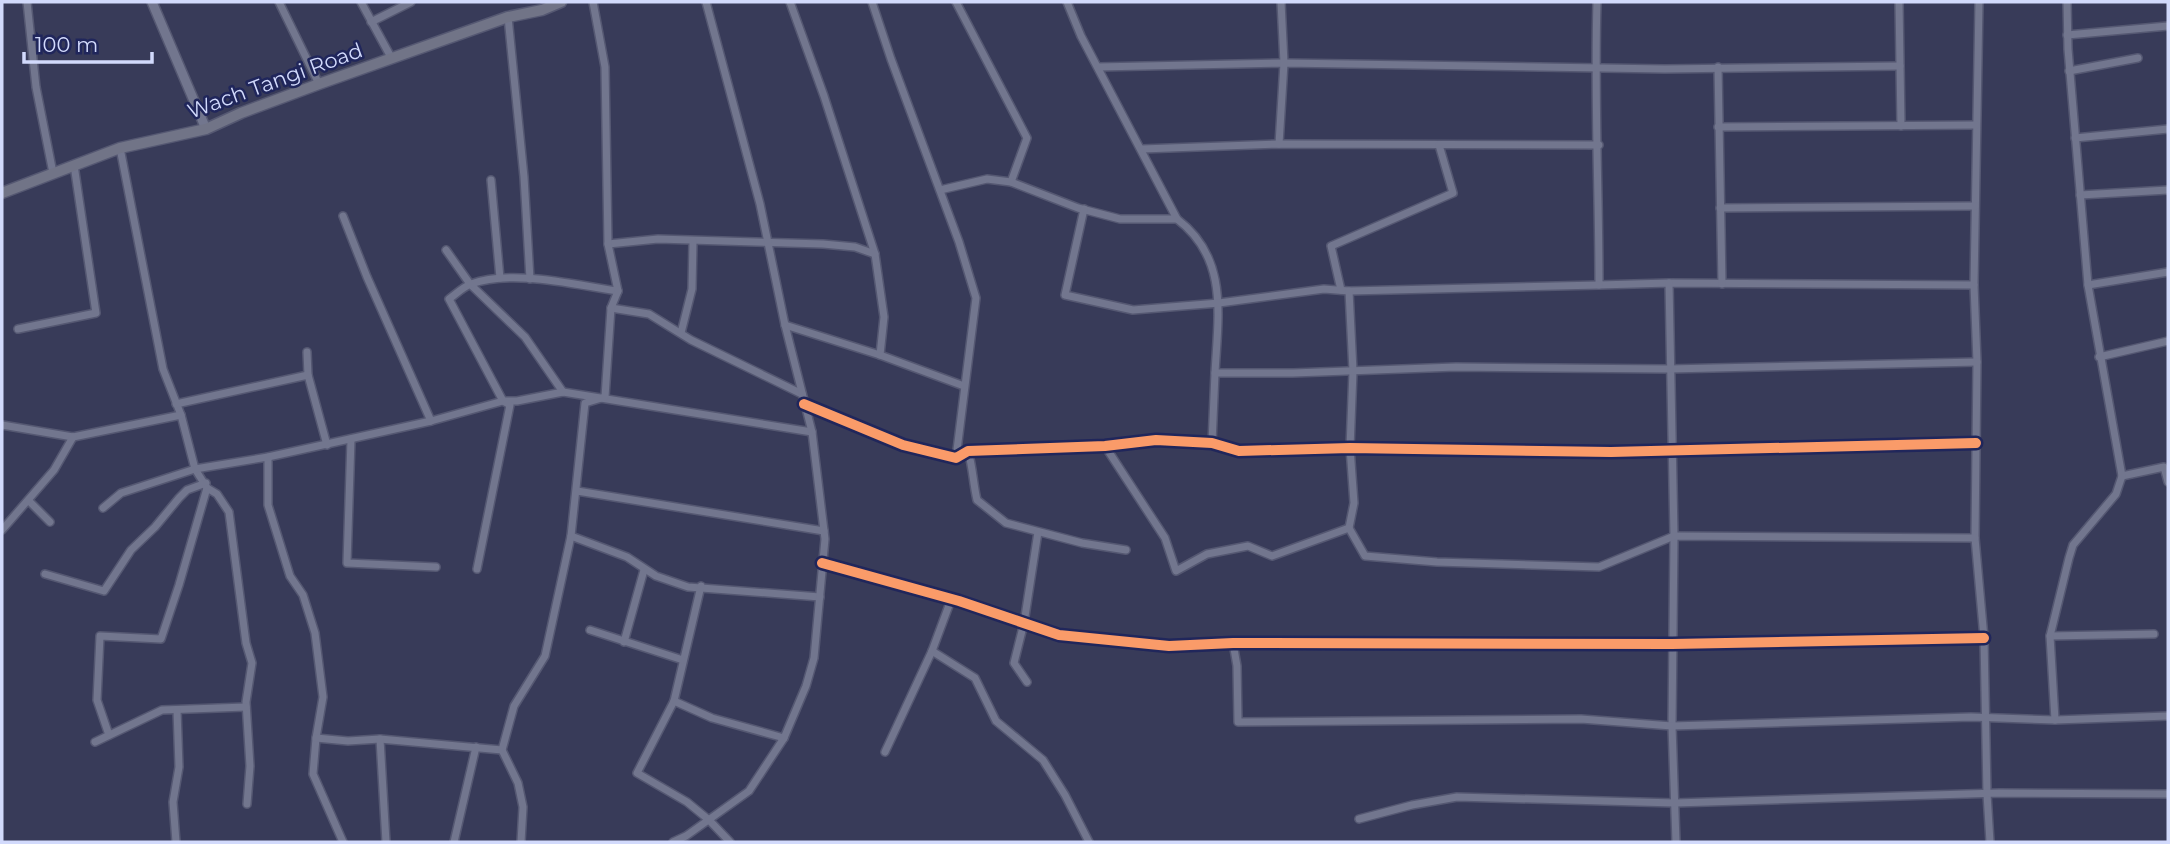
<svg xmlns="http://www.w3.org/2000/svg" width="2170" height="844" viewBox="0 0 2170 844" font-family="Montserrat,sans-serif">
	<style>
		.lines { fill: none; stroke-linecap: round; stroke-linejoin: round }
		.minor-casing { stroke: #555872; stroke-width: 10 }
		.tertiary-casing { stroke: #555872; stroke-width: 12 }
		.secondary-casing { stroke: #555872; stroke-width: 13 }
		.minor { stroke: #72768e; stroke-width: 7 }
		.tertiary { stroke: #72768e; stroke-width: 9 }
		.secondary { stroke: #717487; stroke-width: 10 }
		.cycleway-casing { stroke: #20265b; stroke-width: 15 }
		.cycleway { stroke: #fa9b69; stroke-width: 10 }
		.labels { text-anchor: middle; stroke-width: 5; stroke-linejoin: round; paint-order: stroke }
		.street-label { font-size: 21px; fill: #d2dafc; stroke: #20265b }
	</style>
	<rect width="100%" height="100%" fill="#383b59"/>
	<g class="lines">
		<g class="minor-casing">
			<g id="minor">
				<path d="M27,2L36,87L53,173"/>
				<path d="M279,2L319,84"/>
				<path d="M361,2L392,59"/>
				<path d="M790,2L824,96L875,254L884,317L880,355"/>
				<path d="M872,2L891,59L959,242L976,298L956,458"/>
				<path d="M956,2L1027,138L1011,182"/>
				<path d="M1067,2L1081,36L1177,219C1229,258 1218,316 1215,373C1214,396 1213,419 1212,443"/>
				<path d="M1597,2C1594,96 1599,191 1599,285L1669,283L1974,285"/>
				<path d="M1899,2L1901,126"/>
				<path d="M1979,2L1974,285L1977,362L1975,538L1984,638L1987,794L1990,842"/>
				<path d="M508,17L524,177L530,279"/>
				<path d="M371,22L411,2"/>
				<path d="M2067,35L2168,26"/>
				<path d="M1098,67L1284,63L1665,69L1900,66"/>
				<path d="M1718,67L1722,284"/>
				<path d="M2069,71L2138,58"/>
				<path d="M1718,127L1976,125"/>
				<path d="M2075,138L2168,129"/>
				<path d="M1279,144L1284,63L1281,2"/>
				<path d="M120,148L163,369L181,415L195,469L207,488L217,494L229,512L246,643L252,663L246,702L250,766L247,804"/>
				<path d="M1142,149L1279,144L1599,145"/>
				<path d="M491,180L500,278"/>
				<path d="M940,190L987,179L1011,182L1078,208L1120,219H1177"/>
				<path d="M2080,195L2168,190"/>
				<path d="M1720,208L1975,206"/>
				<path d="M1084,209L1065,295L1133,310L1219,303L1324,289L1349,291L1599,285"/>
				<path d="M343,216L367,277L431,421"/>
				<path d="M608,244L658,239L823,244L855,247L875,254"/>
				<path d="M446,250L470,284L525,337L563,392"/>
				<path d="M1669,283L1674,536L1672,726L1676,842"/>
				<path d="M2088,285L2168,272"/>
				<path d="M1341,290L1331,246L1453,193L1439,145"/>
				<path d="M1349,291L1353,371L1350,448L1354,503L1349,528L1365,556L1437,562L1599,567L1674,536L1975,538"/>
				<path d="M611,308L649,314L691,340L802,394"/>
				<path d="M785,325L880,355L964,386"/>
				<path d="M18,329L96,313L74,165"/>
				<path d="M681,333L692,289L693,241"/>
				<path d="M307,352L308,375L327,445"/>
				<path d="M2099,357L2168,341"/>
				<path d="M1215,373H1293L1456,367L1669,369L1977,362"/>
				<path d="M176,404L308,375"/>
				<path d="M804,404L903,445L956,458L968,451L1105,446L1156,440L1212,443L1239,451L1350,448L1611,452L1976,443"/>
				<path d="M2,425L73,437L181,415"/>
				<path d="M351,439L347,563L436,567"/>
				<path d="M1105,446L1165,538L1176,571L1207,554L1248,546L1272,556L1349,528"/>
				<path d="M968,451C973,468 973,483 977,500L1006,523L1082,543L1126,550"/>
				<path d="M268,457V505L290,576L303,595L315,633L323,697L316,738L313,774L343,842"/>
				<path d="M2122,476L2164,467L2168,482"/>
				<path d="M577,491L824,531"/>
				<path d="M29,501L50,522"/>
				<path d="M103,508L121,493L195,469L268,457L431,421L503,401H517L563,392L812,432"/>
				<path d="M2,530L54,470L73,437"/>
				<path d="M571,536L627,557L656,576L688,587L820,597"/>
				<path d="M822,563L959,601L1059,635L1169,646L1233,643L1672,644L1984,638"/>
				<path d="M477,569L510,405L503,401L449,299C456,294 463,287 471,284C513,269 575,285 618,291"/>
				<path d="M45,574L104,591L131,550L155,527L179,498L187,490L206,483"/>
				<path d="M701,586L674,701L637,773L687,802L709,820L730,842"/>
				<path d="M590,630L683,660"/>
				<path d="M2050,636L2154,634"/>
				<path d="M624,642L644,570"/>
				<path d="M1233,643L1237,666L1238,722L1581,719L1672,726L1971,717L2055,720L2168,716"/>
				<path d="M932,651L975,678L996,721L1043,760L1065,795L1089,842"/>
				<path d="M1027,682L1014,663L1024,623L1038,532"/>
				<path d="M674,701L712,718L784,738"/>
				<path d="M2055,720L2050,636L2069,558L2073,545L2116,494L2122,476L2088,285L2068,49L2067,2"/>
				<path d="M109,735L97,700L100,636L161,639L179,585L207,488"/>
				<path d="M316,738L348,741L380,739L502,750"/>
				<path d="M380,739L386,842"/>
				<path d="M95,742L162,710L246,707"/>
				<path d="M885,752L932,651L951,600"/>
				<path d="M1359,819L1412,805L1457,797L1675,803L1999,793L2168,794"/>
				<path d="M176,842L173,802L179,767L177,710"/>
				<path d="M454,842L476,747"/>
				<path d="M521,842L523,807L518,783L502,750L514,706L545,656L571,536L585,403L605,397L611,308L618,291L608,244L605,67L593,2"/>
				<path d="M673,842L686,836L749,791L784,738L806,686L814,658L825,539L812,432L785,325L760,204L706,2"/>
			</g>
		</g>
		<g class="tertiary-casing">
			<path id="tertiary" d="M152,2L206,129"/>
		</g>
		<g class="secondary-casing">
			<path id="secondary" d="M2,193L120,148L206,129L241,113L319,84L508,17L542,10L561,2"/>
		</g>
		<use href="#minor" class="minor"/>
		<use href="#tertiary" class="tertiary"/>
		<use href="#secondary" class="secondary"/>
		<g class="cycleway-casing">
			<g id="cycleway">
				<path d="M804,404L903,445L956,458L968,451L1105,446L1156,440L1212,443L1239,451L1350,448L1611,452L1976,443"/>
				<path d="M822,563L959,601L1059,635L1169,646L1233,643L1672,644L1984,638"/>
			</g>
		</g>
		<use href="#cycleway" class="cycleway"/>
	</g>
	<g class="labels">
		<g class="street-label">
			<text transform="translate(275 81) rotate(-20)" y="7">Wach Tangi Road</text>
		</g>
	</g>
	<rect width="2170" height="844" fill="none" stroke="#d2dafc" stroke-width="7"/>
	<path d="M24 52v10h128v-10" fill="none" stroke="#d2dafc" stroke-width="3.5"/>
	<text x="35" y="52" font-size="21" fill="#d2dafc" stroke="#20265b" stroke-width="5" paint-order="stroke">100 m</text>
</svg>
